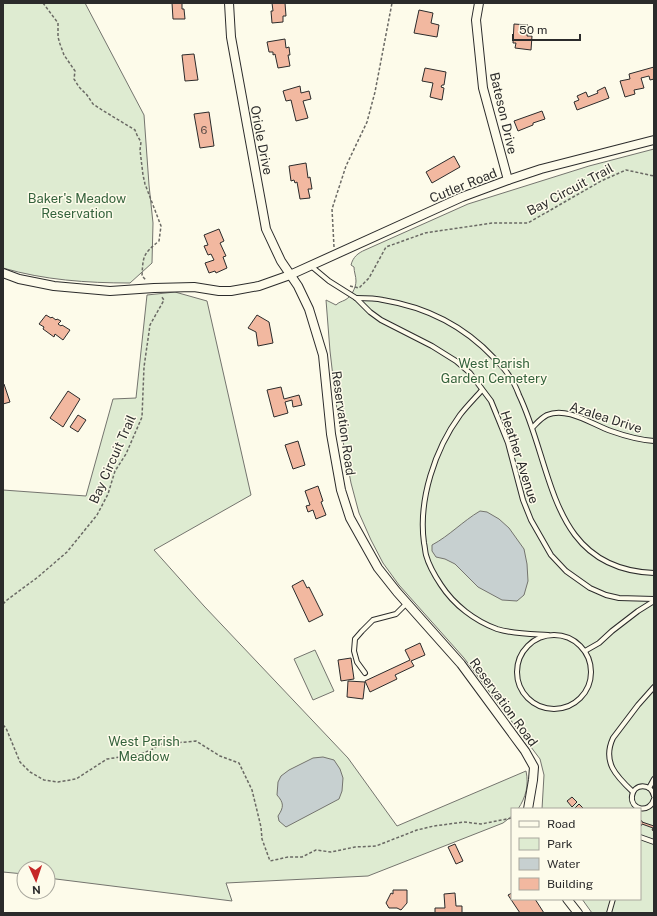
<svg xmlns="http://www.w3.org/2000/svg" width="657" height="916" viewBox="0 0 657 916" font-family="'Public Sans',sans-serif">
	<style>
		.green { fill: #deebd1; stroke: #74746e }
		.water { fill: #c7d0d0; stroke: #74746e }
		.building { fill: #f2b8a0; stroke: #2b2b2b }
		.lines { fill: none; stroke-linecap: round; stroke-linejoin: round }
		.lane-casing { stroke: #2b2b2b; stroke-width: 6 }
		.street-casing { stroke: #2b2b2b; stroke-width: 10 }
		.path { stroke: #6a6964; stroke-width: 1.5; stroke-dasharray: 3 2; stroke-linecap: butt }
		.lane { stroke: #fdfbea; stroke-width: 4 }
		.street { stroke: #fdfbea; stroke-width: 8 }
		.labels { text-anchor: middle; stroke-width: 3; stroke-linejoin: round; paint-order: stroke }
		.number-label { font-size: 11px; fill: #5d4e48 }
		.street-label { font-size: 13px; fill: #2b2b2b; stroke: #fdfbea }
		.park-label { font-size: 13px; fill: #34623c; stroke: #fdfbea }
	</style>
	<rect width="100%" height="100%" fill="#fdfbea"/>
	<g class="green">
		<path d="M3,3H85L144,115L149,185L153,223L152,263L130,283C87,283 44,280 3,268Z"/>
		<path d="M654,149V913H592L582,899H640V809H542L544,775L540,759L464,658L399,585L383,563L371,540L359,513L351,483L341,431L336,403L330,351L326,300L336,305C339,302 341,302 345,300C351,297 356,288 356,281C356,276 354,272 354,267L351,265C353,257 358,253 365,250L468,204L589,166Z"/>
		<path d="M175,292L207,301L251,495L154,550L204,606L348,758L397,826L526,771C529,785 526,797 518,809H512V816L503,823L368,876L226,883L232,901L48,878V868H24V874L3,872V490L86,496L113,399L136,398L147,295Z"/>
		<path d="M315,650L334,691L313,700L294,659Z"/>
	</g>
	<g class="water">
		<path d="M480,511L487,512L499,519L509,528L524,549L527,564L528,581L524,595L517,601L502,600L478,587L455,564L445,559L436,557L432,551V545C449,536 463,521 480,511Z"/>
		<path d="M323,757L334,760L340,769L343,778L342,791L339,799L286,827L279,821L278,816C284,807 284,803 277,795L278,782L281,776L289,770L313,758Z"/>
	</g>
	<g class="building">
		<path d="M172,3H182V9H184L185,19H173Z"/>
		<path d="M272,3H285L286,16H283V22L272,23L271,11H273Z"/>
		<path d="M419,10L433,13L431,23L439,25L437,37L414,33Z"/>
		<path d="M514,24L528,25L527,36H532L531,50L515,48L516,43H513Z"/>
		<path d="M285,39L286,48L289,47L290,55H288L290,66L278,68L275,54L273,55V52H269L267,42Z"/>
		<path d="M194,54L198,80L185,81L182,55Z"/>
		<path d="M654,67V79L650,80L649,76L641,78L644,88L634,90L635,94L625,97L620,81L630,79L629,74Z"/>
		<path d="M425,68L446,72L444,85H442L441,87L444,88L442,100L430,97L433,83L422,81Z"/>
		<path d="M300,86L301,93L309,91L311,99L303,101L308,118L296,121L291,100L286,101L283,91Z"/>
		<path d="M605,87L609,98L577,110L574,102L579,100L577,96L586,92L588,97L598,93L597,91Z"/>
		<path d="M542,111L545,119L533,123V125L518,131L514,121Z"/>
		<path d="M209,112L214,146L200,148L194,114Z"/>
		<path d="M454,156L460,167L432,183L426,172Z"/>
		<path d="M306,163L308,178L310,177L312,189H308L310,198L300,199L297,182L295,183L294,180L291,181L289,166Z"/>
		<path d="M219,229L224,241L220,243L226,256L223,257L227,268L216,273L215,271L209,273L205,263L214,260L211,254L208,255L204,246L208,245L204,235Z"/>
		<path d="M46,315L51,318L52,317L56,320L57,319L61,321L58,324L61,326L62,325L70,330L63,340L55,334L54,337L43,329L44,327L39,324Z"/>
		<path d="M257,315L269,322L273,343L258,346L256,332L248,328Z"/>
		<path d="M3,384H4L10,402L3,404Z"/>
		<path d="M281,387L284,399L299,395L302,405L293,407L292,400L285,402L288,413L274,417L267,390Z"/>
		<path d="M68,391L80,399L63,427L50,418Z"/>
		<path d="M78,415L86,420L78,432L70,427Z"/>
		<path d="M298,441L305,465L293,469L285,445Z"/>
		<path d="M318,486L323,501L321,502L326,515L316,519L313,510L308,512L306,506L310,505L305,491Z"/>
		<path d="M303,580L307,588L309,587L323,615L309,622L292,586Z"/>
		<path d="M420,643L425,655L411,661L414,666L395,675L397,679L370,692L365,681L410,660L405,650Z"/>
		<path d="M351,658L354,679L341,681L338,660Z"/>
		<path d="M348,681L365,682L363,699L347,697Z"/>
		<path d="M572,797L577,802L572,807L567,801Z"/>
		<path d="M579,804L584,809H574Z"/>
		<path d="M640,820L642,821V822L654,826V831L652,830L653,828L642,824L641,826H640Z"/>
		<path d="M455,844L463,861L456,864L448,847Z"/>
		<path d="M393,890H407V903L401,910L397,908H389L386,903L391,893L393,894Z"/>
		<path d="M455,893L456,906H462V913H435V908H445L444,894Z"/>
		<path d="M512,893V899H535L544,913H520L508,895Z"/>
	</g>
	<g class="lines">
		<g class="lane-casing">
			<g id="lane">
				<path d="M311,266L329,281L356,298L370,312L381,320L432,346L456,361L470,373L491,401L500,423L508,443L523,500L531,520L551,555L566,571L590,588L606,595L619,598L654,599"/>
				<path d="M356,298C365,298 375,298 383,300C426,307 464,326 494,358C500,364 507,371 511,379C515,384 517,390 519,395C554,468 549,569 654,573"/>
				<path d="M482,390C475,398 467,406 460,415C435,449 418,500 424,543C425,547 425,551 426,555C429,566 435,576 441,585C454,605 475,621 497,629C513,634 531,634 548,635"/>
				<path d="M533,427C537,423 541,418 547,415C567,406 593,425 611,431C625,436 640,440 654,441"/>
				<circle cx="554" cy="672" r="37"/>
				<path d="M585,651L599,643L612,631L638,611L654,601"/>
				<path d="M365,673L357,662L354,651L355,639L362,631L373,620L396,614L407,603"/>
				<path d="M649,788L654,779"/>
				<path d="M633,792C616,776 602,762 613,738L638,705L654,687"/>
				<path d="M654,796C651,783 634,783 632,796C630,810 650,814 654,799"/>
				<path d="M640,837L654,842"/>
				<path d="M609,913L613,899"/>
			</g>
		</g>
		<g class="street-casing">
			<g id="street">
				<path d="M229,3L231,37L266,229L281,261L298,286L309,309L323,355L331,434L341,490L350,518L378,568L397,592L461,664L525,751L534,767L533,780L528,809"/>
				<path d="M479,3L476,20L483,88L508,180"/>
				<path d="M3,273L19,279L54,286L110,291L154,288L194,287L219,291H231L259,286L290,275L462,197L508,180L541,169L654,140"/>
				<path d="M567,899L578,913"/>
			</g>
		</g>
		<g class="path">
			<path d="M43,3L58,23V37L60,44L64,55L75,71L74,79L79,87L87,95L93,104L102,110L135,130L137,135L141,142L140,150L143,175L145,184L161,226L159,241C143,254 143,256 142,276L146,280"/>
			<path d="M334,247L332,209L346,166L367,122L375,92L392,3"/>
			<path d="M350,286L359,288L369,278L386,247L425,233L492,223H528L601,181L626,170L654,176"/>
			<path d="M3,604L7,600L38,577L67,552L97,515L108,494L115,471L126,454L142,417L144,367L150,325L164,300L161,296"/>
			<path d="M3,725L6,728L20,762L30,772L44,780L58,782L76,779L107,759L140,754L151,750L161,744L175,743L196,741L220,756L239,763L252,790L261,827L262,839L270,861L288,857H302L316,850L331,852L355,847L376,846L417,830L434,826L464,822L481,824L512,818"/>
		</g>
		<use href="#lane" class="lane"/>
		<use href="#street" class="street"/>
	</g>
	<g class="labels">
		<g class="number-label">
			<text x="204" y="134">6</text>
		</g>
		<g class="street-label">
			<text transform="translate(504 113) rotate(77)" y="5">Bateson Drive</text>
			<text transform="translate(262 140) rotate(79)" y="5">Oriole Drive</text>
			<text transform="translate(463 185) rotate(-22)" y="5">Cutler Road</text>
			<text transform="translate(570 189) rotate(-28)" y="5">Bay Circuit Trail</text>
			<text transform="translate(606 417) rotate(18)" y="5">Azalea Drive</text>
			<text transform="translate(344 423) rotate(82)" y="5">Reservation Road</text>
			<text transform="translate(520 457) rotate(72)" y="5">Heather Avenue</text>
			<text transform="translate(112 459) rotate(-66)" y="5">Bay Circuit Trail</text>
			<text transform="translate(504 702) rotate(54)" y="5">Reservation Road</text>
		</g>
		<g class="park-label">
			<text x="77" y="203">Baker's Meadow<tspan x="77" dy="15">Reservation</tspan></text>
			<text x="494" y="368">West Parish<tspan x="494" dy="15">Garden Cemetery</tspan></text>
			<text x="144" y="746">West Parish<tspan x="144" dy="15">Meadow</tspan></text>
		</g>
	</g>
	<rect width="657" height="916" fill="none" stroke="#2b2b2b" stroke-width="8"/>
	<rect x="511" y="808" width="130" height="92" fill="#fdfbea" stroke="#a9a89e"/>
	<rect x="519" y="821" width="20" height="6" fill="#fdfbea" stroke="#a9a89e"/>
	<text x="547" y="828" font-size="12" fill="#2b2b2b">Road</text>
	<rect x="519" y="838" width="20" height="12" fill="#deebd1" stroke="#a9a89e"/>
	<text x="547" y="848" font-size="12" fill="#2b2b2b">Park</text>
	<rect x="519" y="858" width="20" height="12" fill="#c7d0d0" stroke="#a9a89e"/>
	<text x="547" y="868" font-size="12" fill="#2b2b2b">Water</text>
	<rect x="519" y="878" width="20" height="12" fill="#f2b8a0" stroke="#a9a89e"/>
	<text x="547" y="888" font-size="12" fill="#2b2b2b">Building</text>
	<g transform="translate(36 880) rotate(177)"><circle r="19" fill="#fdfbea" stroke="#a9a89e"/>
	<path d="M0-3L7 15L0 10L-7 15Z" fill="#c62828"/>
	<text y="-6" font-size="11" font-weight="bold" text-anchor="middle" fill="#2b2b2b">N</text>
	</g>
	<path d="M513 34v6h67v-6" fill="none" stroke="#2b2b2b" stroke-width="2"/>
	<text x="519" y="34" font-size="12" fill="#2b2b2b" stroke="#fdfbea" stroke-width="3" paint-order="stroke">50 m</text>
</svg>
